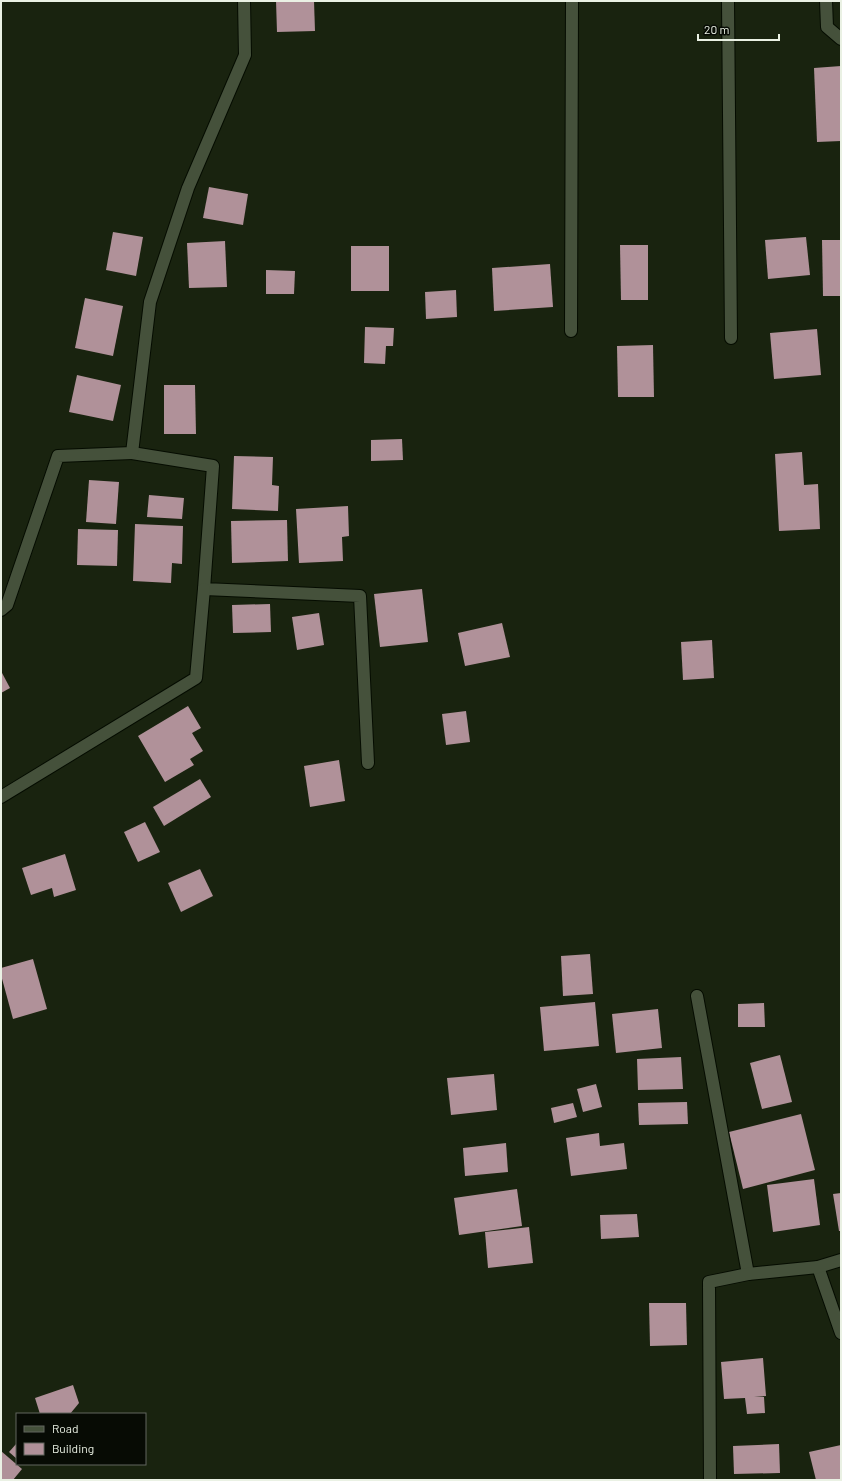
<svg xmlns="http://www.w3.org/2000/svg" width="842" height="1481" viewBox="0 0 842 1481" font-family="Barlow,sans-serif">
	<style>
		.building { fill: #b09199 }
		.lines { fill: none; stroke-linecap: round; stroke-linejoin: round }
		.street-casing { stroke: #050c00; stroke-width: 14 }
		.street { stroke: #45513b; stroke-width: 12 }
	</style>
	<rect width="100%" height="100%" fill="#19230f"/>
	<g class="building">
		<path d="M276,1H314L315,31L277,32Z"/>
		<path d="M841,66V141L817,142L814,68Z"/>
		<path d="M209,187L248,194L243,225L203,218Z"/>
		<path d="M113,232L143,237L136,276L106,270Z"/>
		<path d="M806,237L810,275L768,279L765,240Z"/>
		<path d="M822,240H841V296H823Z"/>
		<path d="M225,241L227,287L189,288L187,243Z"/>
		<path d="M620,245H648V300H621Z"/>
		<rect x="351" y="246" width="38" height="45"/>
		<path d="M550,264L553,307L494,311L492,268Z"/>
		<path d="M266,270L295,271L294,294H266Z"/>
		<path d="M456,290L457,317L426,319L425,292Z"/>
		<path d="M85,298L123,306L113,356L75,348Z"/>
		<path d="M365,327L394,328L393,346H386L385,364L364,363Z"/>
		<path d="M817,329L821,375L774,379L770,333Z"/>
		<path d="M653,345L654,397H618L617,346Z"/>
		<path d="M77,375L121,385L113,421L69,412Z"/>
		<path d="M164,385H195L196,434H164Z"/>
		<path d="M402,439L403,460L371,461V440Z"/>
		<path d="M802,452L804,485L818,484L820,529L779,531L775,454Z"/>
		<path d="M234,456L273,457L272,485L279,486L278,511L232,509Z"/>
		<path d="M89,480L119,482L116,524L86,522Z"/>
		<path d="M149,495L184,498L182,519L147,517Z"/>
		<path d="M348,506L349,536L342,537L343,561L299,563L296,509Z"/>
		<path d="M287,520L288,561L232,563L231,521Z"/>
		<path d="M135,524L183,526L182,564L172,563L171,583L133,581Z"/>
		<path d="M78,529L118,530L117,566L77,565Z"/>
		<path d="M422,589L428,642L380,647L374,594Z"/>
		<path d="M270,604L271,632L233,633L232,605Z"/>
		<path d="M319,613L324,645L297,650L292,617Z"/>
		<path d="M502,623L510,657L465,666L458,633Z"/>
		<path d="M712,640L714,678L683,680L681,642Z"/>
		<path d="M1,671L10,688L1,693Z"/>
		<path d="M188,706L201,728L192,733L203,751L190,759L194,765L165,782L138,736Z"/>
		<path d="M466,711L470,742L446,745L442,714Z"/>
		<path d="M339,760L345,801L310,807L304,766Z"/>
		<path d="M200,779L211,797L164,826L153,807Z"/>
		<path d="M145,822L160,852L138,862L124,832Z"/>
		<path d="M65,854L76,890L54,897L52,888L31,895L22,868Z"/>
		<path d="M200,869L213,896L181,912L168,883Z"/>
		<path d="M590,954L593,994L563,996L561,956Z"/>
		<path d="M33,959L47,1009L13,1019L1,975V968Z"/>
		<path d="M595,1002L599,1046L544,1051L540,1007Z"/>
		<path d="M764,1003L765,1027H738V1004Z"/>
		<path d="M658,1009L662,1048L616,1053L612,1014Z"/>
		<path d="M780,1055L792,1102L762,1109L750,1063Z"/>
		<path d="M681,1057L683,1089L638,1090L637,1059Z"/>
		<path d="M494,1074L497,1110L451,1115L447,1078Z"/>
		<path d="M596,1084L602,1107L583,1112L577,1089Z"/>
		<path d="M687,1102L688,1124L639,1125L638,1103Z"/>
		<path d="M573,1103L577,1117L554,1123L551,1108Z"/>
		<path d="M801,1114L815,1170L743,1189L729,1132Z"/>
		<path d="M599,1133L600,1146L624,1143L627,1169L571,1176L566,1138Z"/>
		<path d="M506,1143L508,1172L465,1176L463,1148Z"/>
		<path d="M814,1179L820,1225L773,1232L767,1185Z"/>
		<path d="M517,1189L522,1226L459,1235L454,1198Z"/>
		<path d="M841,1193V1231H839L833,1194Z"/>
		<path d="M637,1214L639,1237L601,1239L600,1215Z"/>
		<path d="M529,1227L533,1263L488,1268L485,1232Z"/>
		<path d="M649,1303H686L687,1345L650,1346Z"/>
		<path d="M763,1358L766,1396L754,1397H764L765,1413L747,1414L745,1398L724,1399L721,1362Z"/>
		<path d="M73,1385L79,1403L70,1414H40L35,1398Z"/>
		<path d="M17,1443V1459L9,1452Z"/>
		<path d="M779,1444L780,1473L734,1474L733,1446Z"/>
		<path d="M841,1445V1480H816L809,1452Z"/>
		<path d="M1,1451L22,1469L13,1480H1Z"/>
	</g>
	<g class="lines">
		<g class="street-casing">
			<g id="street">
				<path d="M728,1L731,338"/>
				<path d="M826,1L827,27L841,39"/>
				<path d="M571,331L572,1"/>
				<path d="M132,453L213,466L204,589L360,596L368,763"/>
				<path d="M1,610L7,605L58,456L132,453L150,302L188,188L245,55L244,1"/>
				<path d="M1,797L196,678L204,589"/>
				<path d="M697,996L748,1274"/>
				<path d="M818,1267L841,1333"/>
				<path d="M710,1480L709,1282L748,1274L818,1267L841,1260"/>
			</g>
		</g>
		<use href="#street" class="street"/>
	</g>
	<rect width="842" height="1481" fill="none" stroke="#eaf1e4" stroke-width="4"/>
	<rect x="16" y="1413" width="130" height="52" fill="#070b04" stroke="#62675e"/>
	<rect x="24" y="1426" width="20" height="6" fill="#45513b" stroke="#62675e"/>
	<text x="52" y="1433" font-size="12" fill="#eaf1e4">Road</text>
	<rect x="24" y="1443" width="20" height="12" fill="#b09199" stroke="#62675e"/>
	<text x="52" y="1453" font-size="12" fill="#eaf1e4">Building</text>
	<path d="M698 34v6h81v-6" fill="none" stroke="#eaf1e4" stroke-width="2"/>
	<text x="704" y="34" font-size="12" fill="#eaf1e4" stroke="#070b04" stroke-width="3" paint-order="stroke">20 m</text>
</svg>
